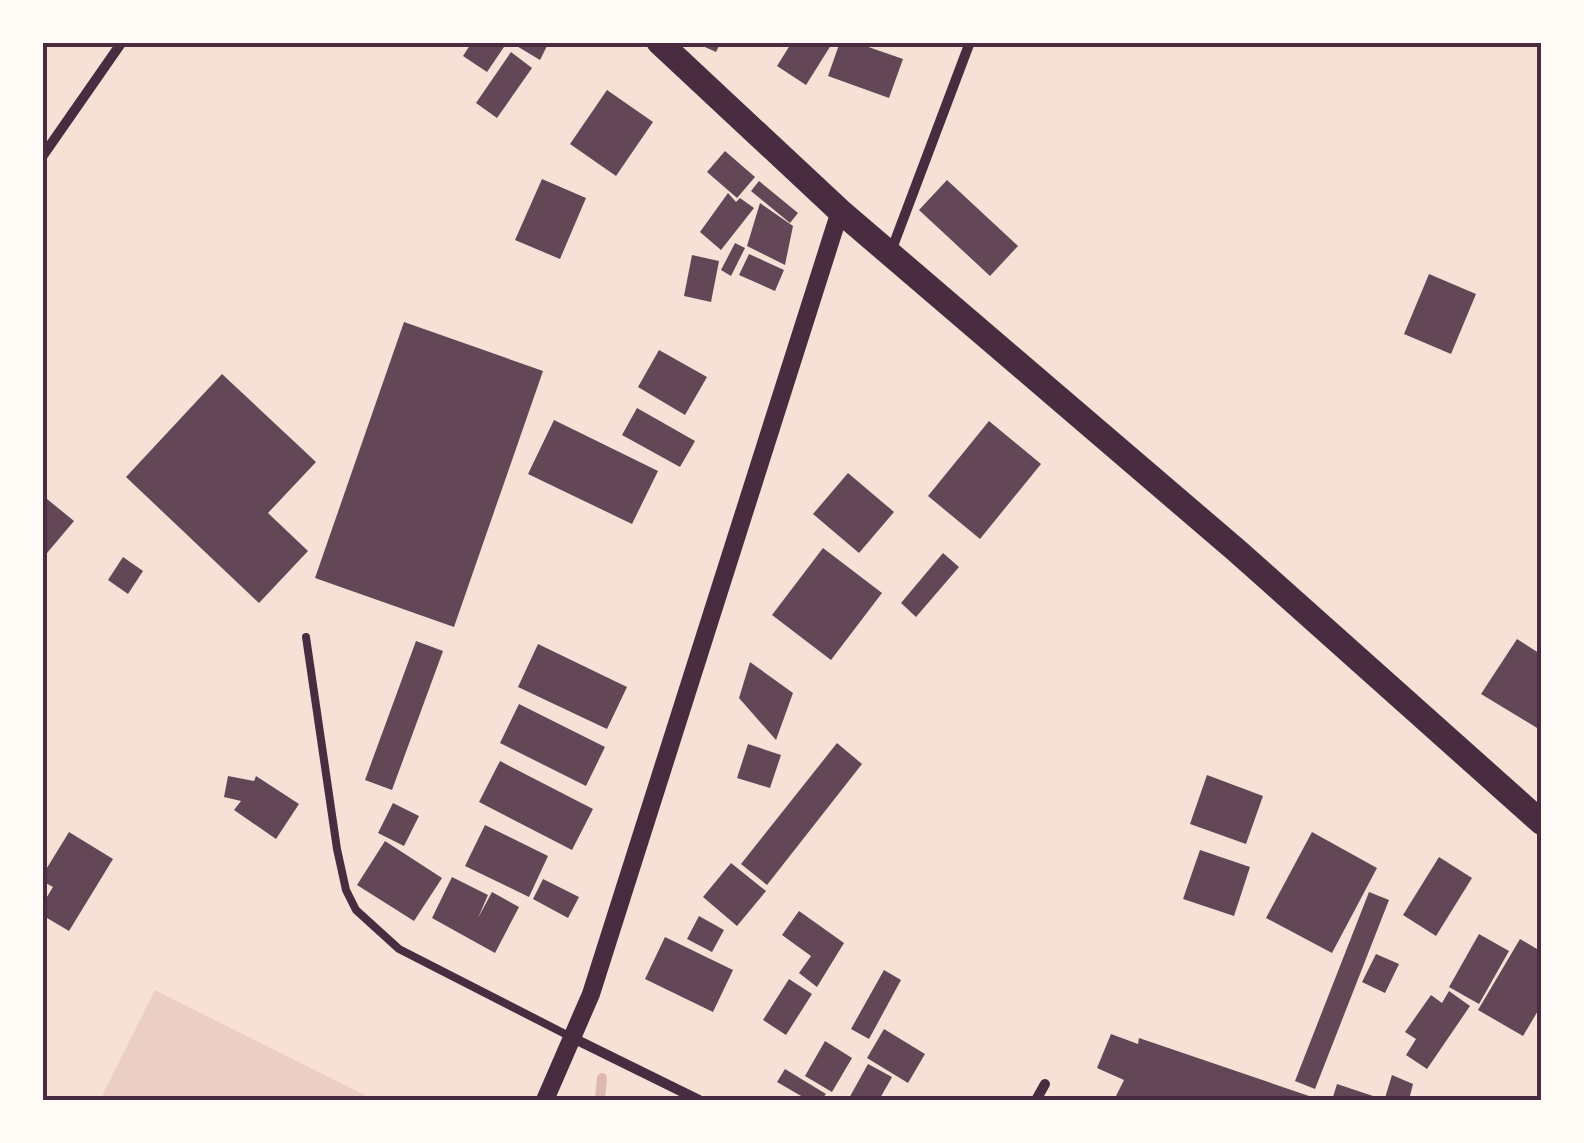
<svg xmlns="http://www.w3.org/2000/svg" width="1584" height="1143" viewBox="0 0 1584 1143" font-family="Arial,sans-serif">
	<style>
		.green { fill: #ebcfc5 }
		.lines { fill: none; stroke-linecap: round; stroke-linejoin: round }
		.stream { stroke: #dcb8b0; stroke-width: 10 }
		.building { fill: #644757 }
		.service { stroke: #4a2c40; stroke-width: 8 }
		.minor { stroke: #4a2c40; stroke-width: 10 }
		.tertiary { stroke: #4a2c40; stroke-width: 18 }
		.primary { stroke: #4a2c40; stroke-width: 25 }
		.neatline { fill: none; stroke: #4a2c40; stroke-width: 4 }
	</style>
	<rect width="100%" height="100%" fill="#f7e1d7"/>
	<path class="green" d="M155,990L375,1100H100Z"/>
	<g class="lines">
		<path class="stream" d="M600,1100L602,1078"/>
	</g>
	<g class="building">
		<path d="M472,42H498L504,47L487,72L463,56Z"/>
		<path d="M510,42H549L540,60Z"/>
		<path d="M694,42H721L716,52Z"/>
		<path d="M792,42H833L806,85L777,66Z"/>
		<path d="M840,42H854L903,59L889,98L828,76Z"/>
		<path d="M511,52L532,68L497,118L476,103Z"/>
		<path d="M607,90L653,122L616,176L570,144Z"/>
		<path d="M725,151L755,177L737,198L707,172Z"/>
		<path d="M542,179L586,198L560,259L515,240Z"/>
		<path d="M947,180L1018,246L990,276L919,210Z"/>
		<path d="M759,181L798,213L790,223L751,191Z"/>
		<path d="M728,193L736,202L740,198L754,208L721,250L700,232Z"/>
		<path d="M760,203L793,226L785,265L747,246Z"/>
		<path d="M735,243L745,248L731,276L721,270Z"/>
		<path d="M749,254L784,270L775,291L739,275Z"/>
		<path d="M692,255L719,261L711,302L684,296Z"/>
		<path d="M1429,274L1476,294L1451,354L1404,334Z"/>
		<path d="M404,322L543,371L454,627L315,578Z"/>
		<path d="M659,350L707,377L685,415L638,387Z"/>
		<path d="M222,374L316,462L268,513L308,551L259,603L126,477Z"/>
		<path d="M637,408L695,441L680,467L622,435Z"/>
		<path d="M554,420L658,471L632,524L528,474Z"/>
		<path d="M989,421L1041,464L980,539L928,496Z"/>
		<path d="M848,473L894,512L859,553L813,514Z"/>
		<path d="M47,499L74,521L42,559V505Z"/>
		<path d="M823,548L882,593L831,660L772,615Z"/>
		<path d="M943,553L959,567L916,617L901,603Z"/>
		<path d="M123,557L143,571L128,594L108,580Z"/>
		<path d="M1517,639L1542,655V731L1481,694Z"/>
		<path d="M416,641L443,651L392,790L365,780Z"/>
		<path d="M538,644L627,687L607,729L518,687Z"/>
		<path d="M750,662L793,693L776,740L739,698Z"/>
		<path d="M519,704L605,747L586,786L500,743Z"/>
		<path d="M837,743L862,764L767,885L741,864Z"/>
		<path d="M748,744L781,755L770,788L737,778Z"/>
		<path d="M500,761L593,809L572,850L479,802Z"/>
		<path d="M1207,775L1263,796L1246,844L1190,824Z"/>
		<path d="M228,776L254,781L256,776L299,804L276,839L234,810L241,801L224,797Z"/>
		<path d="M393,803L419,816L404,846L378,833Z"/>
		<path d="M485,825L548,856L529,897L465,866Z"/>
		<path d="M69,832L113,859L69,931L42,915V905L53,887L42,881V876Z"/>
		<path d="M1312,832L1377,868L1332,953L1266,918Z"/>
		<path d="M385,841L442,878L414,921L357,885Z"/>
		<path d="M1200,850L1250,867L1234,916L1183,899Z"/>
		<path d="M1439,857L1472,878L1436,936L1403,915Z"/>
		<path d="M731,863L766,891L737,926L703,897Z"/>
		<path d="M452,877L488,895L478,918L492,892L519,907L495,953L432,918Z"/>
		<path d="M543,879L579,897L568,918L533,899Z"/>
		<path d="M1369,892L1389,900L1315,1089L1295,1081Z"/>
		<path d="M799,911L844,943L817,987L799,973L811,956L782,935Z"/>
		<path d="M699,916L724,930L712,952L687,939Z"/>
		<path d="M1479,934L1509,951L1479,1004L1449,987Z"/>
		<path d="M665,937L733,970L713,1012L645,979Z"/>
		<path d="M1520,939L1542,952V1004L1523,1036L1478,1010Z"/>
		<path d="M1376,954L1399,964L1385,993L1362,982Z"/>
		<path d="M884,970L901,980L869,1039L851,1029Z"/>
		<path d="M789,979L812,994L786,1035L763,1020Z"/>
		<path d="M1449,991L1470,1006L1427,1069L1406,1055L1416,1039L1405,1032L1431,995L1442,1003Z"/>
		<path d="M884,1029L925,1054L908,1083L867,1058Z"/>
		<path d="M1111,1034L1138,1044L1139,1038L1312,1097L1310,1100H1114L1124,1080L1097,1068Z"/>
		<path d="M825,1041L852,1058L832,1092L805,1076Z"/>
		<path d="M868,1064L892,1077L879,1100H848Z"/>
		<path d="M785,1069L826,1094L821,1100H808L777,1082Z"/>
		<path d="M1392,1075L1413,1084L1409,1100L1385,1098Z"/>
		<path d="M1337,1084L1385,1100H1332Z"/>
	</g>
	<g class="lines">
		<path class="service" d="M306,637L337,849L346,890L356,910L399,949L573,1038"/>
		<g class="minor">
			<path d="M42,157L122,42"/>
			<path d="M890,254L970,42"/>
			<path d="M573,1038L699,1100"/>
			<path d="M1036,1100L1045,1084"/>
		</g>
		<path class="tertiary" d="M545,1100L591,994L840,211"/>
		<path class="primary" d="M659,42L840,211L1236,550L1542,823"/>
	</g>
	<rect width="1584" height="1143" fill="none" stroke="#fffaf5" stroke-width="90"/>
	<rect x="45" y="45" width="1494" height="1053" class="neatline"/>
</svg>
